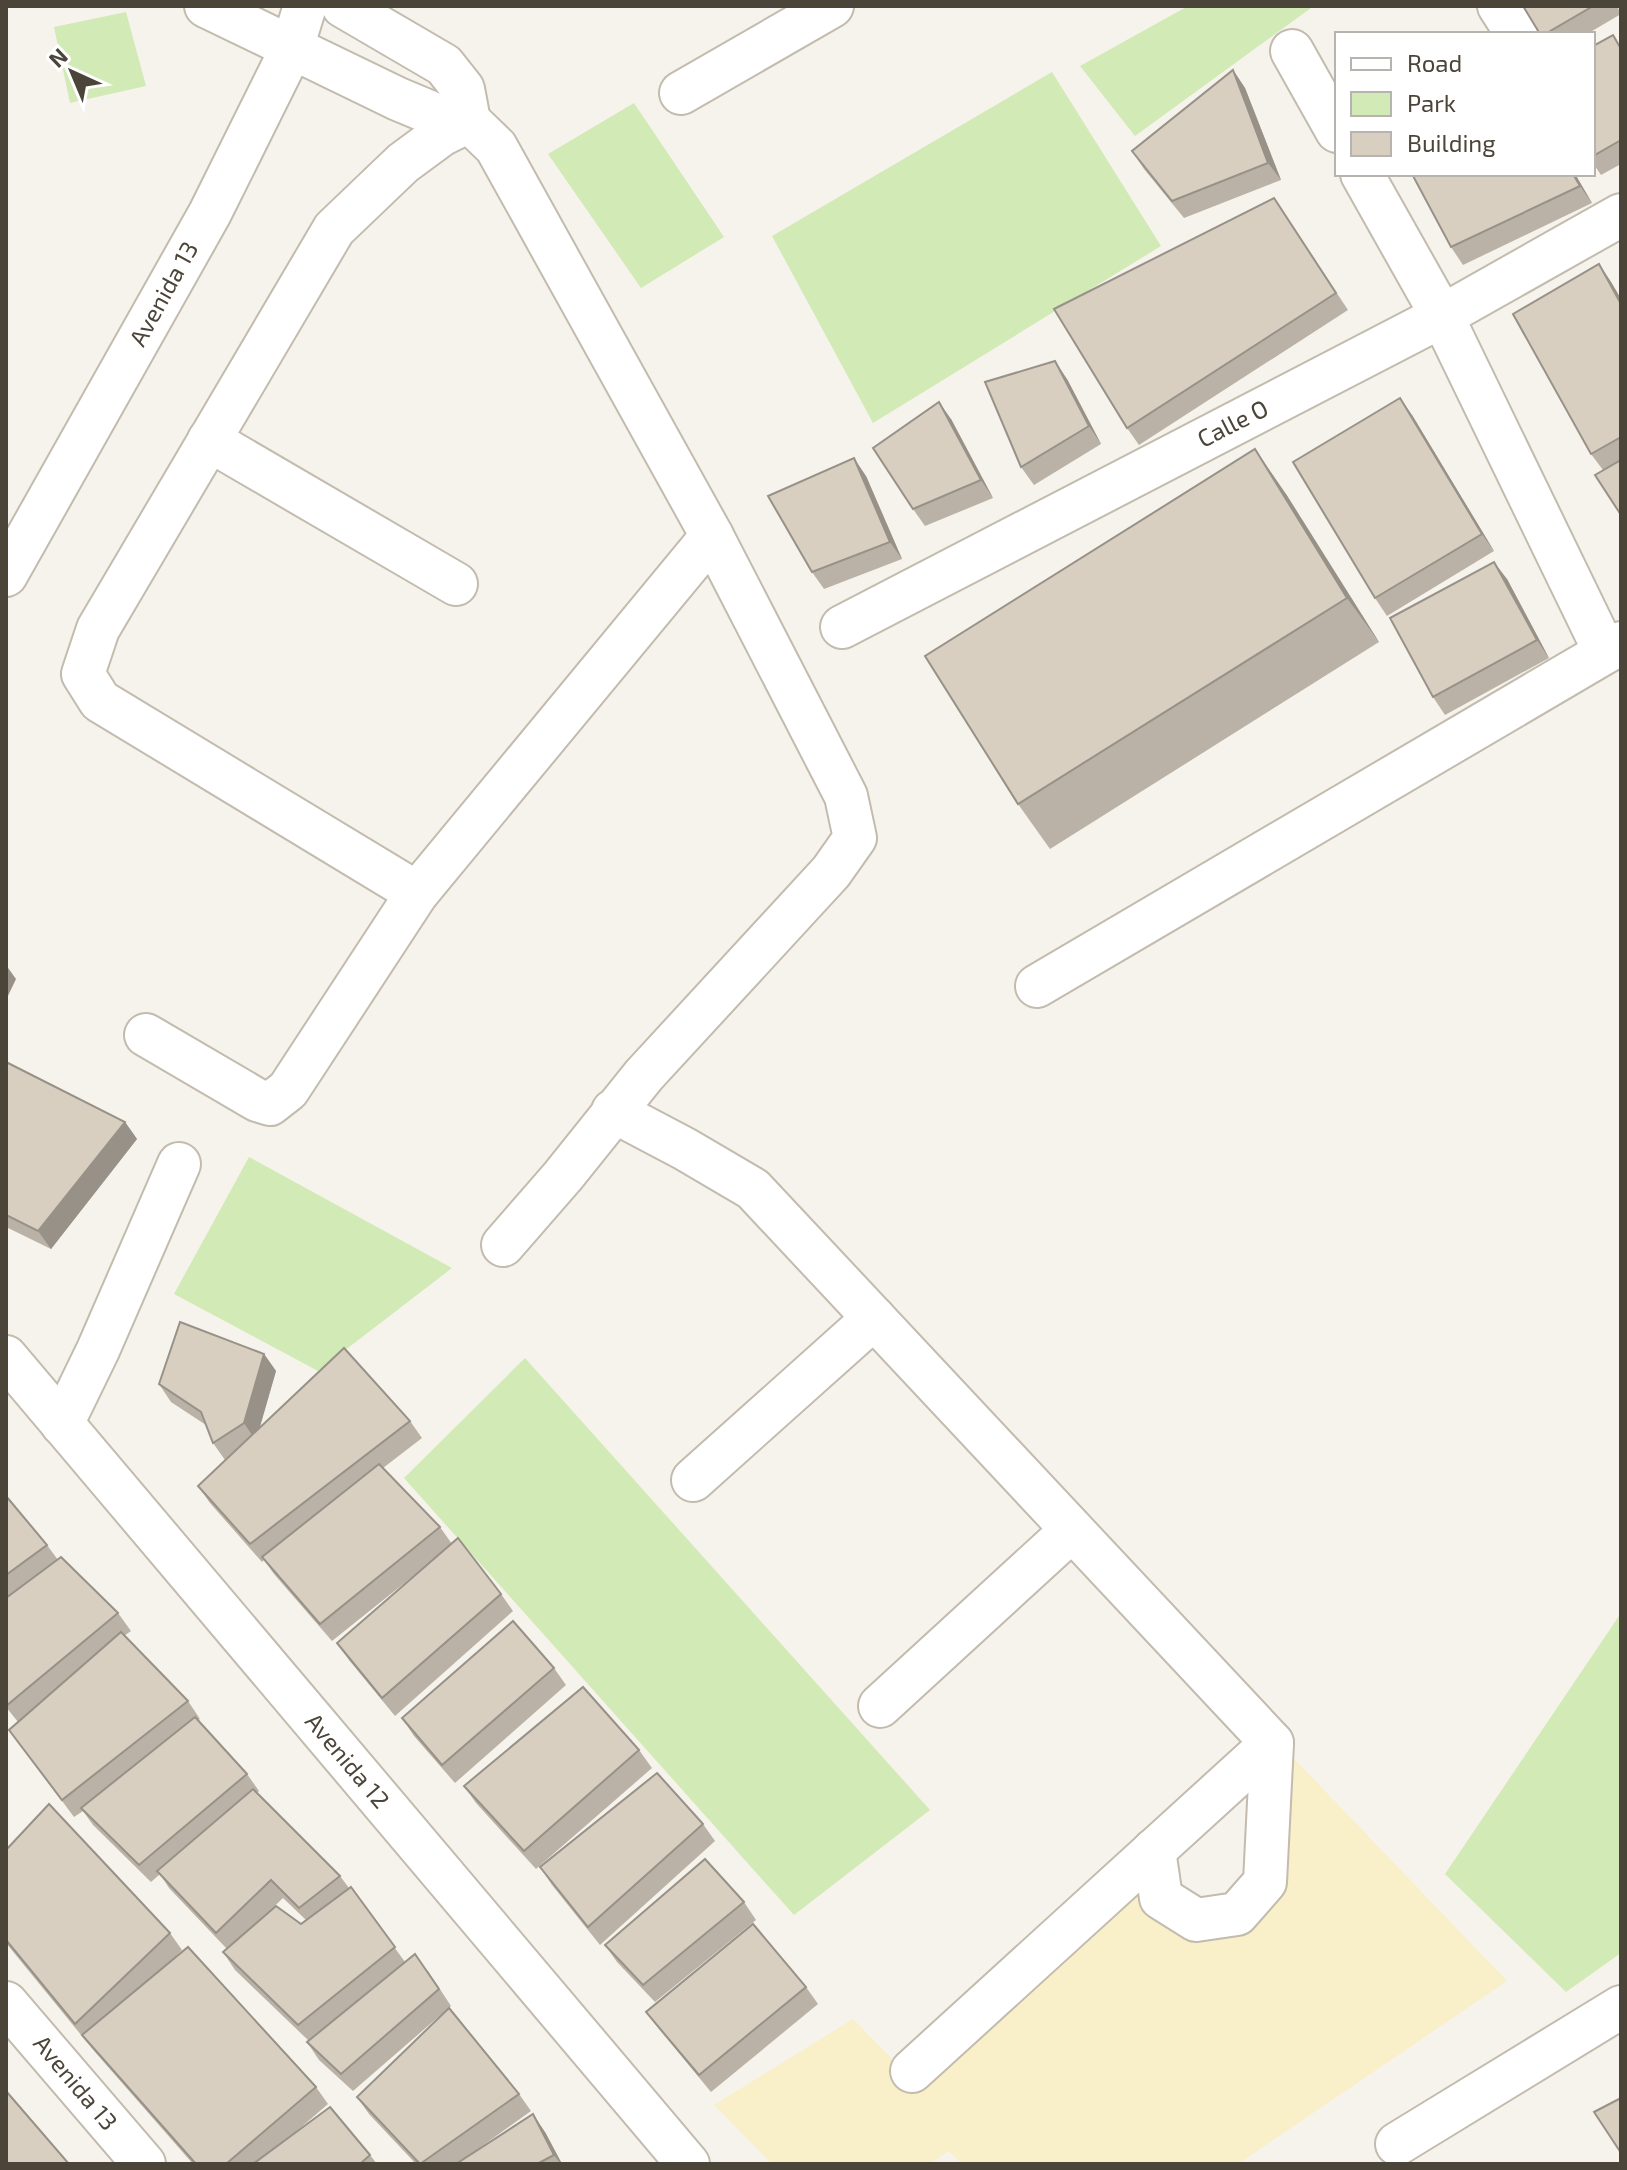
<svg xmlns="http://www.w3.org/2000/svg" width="1627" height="2170" viewBox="0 0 1627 2170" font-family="'Exo 2',sans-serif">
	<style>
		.green { fill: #d2eab5 }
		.sand { fill: #f9efc9 }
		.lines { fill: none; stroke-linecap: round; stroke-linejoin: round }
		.minor-casing { stroke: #c2bbae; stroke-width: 46 }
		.minor { stroke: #fff; stroke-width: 42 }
		.wall { fill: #bab2a6; fill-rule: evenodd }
		.shaded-wall { fill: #979187 }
		.building { fill: #d8cfc1; stroke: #979187; stroke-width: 2 }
		.labels { text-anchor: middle; stroke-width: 6; stroke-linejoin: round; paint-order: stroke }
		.street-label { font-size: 24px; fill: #4b4439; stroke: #fff }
	</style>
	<rect width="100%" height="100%" fill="#f6f3ec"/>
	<g class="green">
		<path d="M1188,6H1310L1311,8L1135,136L1080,66Z"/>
		<path d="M126,12L146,86L70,103L54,27Z"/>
		<path d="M1052,72L1161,246L873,423L772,236Z"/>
		<path d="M634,103L724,237L641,288L548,154Z"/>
		<path d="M249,1157L452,1268L318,1371L174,1294Z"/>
		<path d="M525,1358L930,1810L794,1915L404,1478Z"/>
		<path d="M1621,1613V1953L1566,1992L1445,1874Z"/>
	</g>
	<path class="sand" d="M1279,1743L1507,1981L1238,2164H962L949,2151L929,2164H772L714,2105L853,2019L910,2077L1151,1861L1157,1902L1242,1917Z"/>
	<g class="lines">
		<g class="minor-casing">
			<g id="minor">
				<path d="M206,6L398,99L434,114L469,121L496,147L712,536L846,796L855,838L831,872L644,1075L563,1176L503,1245"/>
				<path d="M343,6L444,65L463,89L469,121"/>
				<path d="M1499,6L1517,34"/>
				<path d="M1292,51L1337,131"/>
				<path d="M681,93L832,6"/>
				<path d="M1362,174L1442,316L1605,652"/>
				<path d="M209,440L456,584"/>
				<path d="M6,575L210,213L292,48L305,6"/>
				<path d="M842,627L1442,316L1621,215"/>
				<path d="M417,893L100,701L83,674L98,629L334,229L403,163L441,135L469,121"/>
				<path d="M1037,986L1621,643"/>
				<path d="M146,1035L257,1100L270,1104L288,1090L417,893L712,536"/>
				<path d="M613,1111L685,1149L753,1189L1272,1743L912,2071"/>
				<path d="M6,1357L688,2164"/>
				<path d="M62,1424L98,1350L179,1164"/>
				<path d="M693,1480L874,1318"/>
				<path d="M880,1706L1072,1530"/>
				<path d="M1154,1850L1161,1898L1196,1920L1237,1914L1265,1882L1272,1743"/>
				<path d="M6,2003L144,2164"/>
				<path d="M1397,2144L1621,2007"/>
			</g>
		</g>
		<use href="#minor" class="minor"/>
	</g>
	<g class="wall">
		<path d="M1523,6H1617L1621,14L1587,34H1540Z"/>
		<path d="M1593,46H1621V164L1601,175L1593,163Z"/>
		<path d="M1233,70L1245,88L1281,180L1184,218L1144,169L1132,151Z"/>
		<path d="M1575,174L1592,203L1463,265L1451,247Z"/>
		<path d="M1274,198L1348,310L1139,445L1127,428Z"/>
		<path d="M1599,264L1611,282L1621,299V515L1603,470L1591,454Z"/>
		<path d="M1067,379L1101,444L1034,485L1021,467Z"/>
		<path d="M1412,415L1494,551L1387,616L1375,598Z"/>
		<path d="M951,419L993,498L925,526L913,509Z"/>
		<path d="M866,476L902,559L824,589L812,572Z"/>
		<path d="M1286,494L1379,642L1050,849L1018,804Z"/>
		<path d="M1507,579L1549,658L1445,715L1433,697Z"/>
		<path d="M6,1062L125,1122L137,1139L51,1249L6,1227Z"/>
		<path d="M264,1354L276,1371L259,1428L410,1421L422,1438L383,1468L440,1527L452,1544L501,1594L513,1611L395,1716L349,1660L337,1643L437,1557L332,1641L274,1574L264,1560L262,1562L210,1503L198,1486L225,1460L213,1443L206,1425L171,1402L159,1384Z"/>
		<path d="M6,1496L47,1545L58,1560L118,1613L131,1631L124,1636L188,1701L200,1719L198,1720L247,1774L259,1791L257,1793L340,1876L349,1888L351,1887L405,1962L428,1971L451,2006L353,2091L319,2060L307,2042L309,2041L235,1970L223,1952L227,1949L169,1888L160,1874L151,1882L93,1825L83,1811L74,1817L9,1730L18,1722L6,1707ZM283,1898L306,1920L301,1924H256Z"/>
		<path d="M554,1668L566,1685L455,1783L414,1736L402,1718Z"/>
		<path d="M639,1750L652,1768L536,1869L476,1803L464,1786Z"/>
		<path d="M703,1824L715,1841L600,1945L552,1885L540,1867Z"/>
		<path d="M6,1850L170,1933L182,1950L167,1965L316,2087L328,2104L291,2136L370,2155L377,2164H193L95,2052L86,2041L6,1943Z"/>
		<path d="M744,1902L756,1920L655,2002L617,1962L605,1945Z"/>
		<path d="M806,1987L818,2004L711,2092L659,2029L646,2012Z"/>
		<path d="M519,2094L531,2111L471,2154L545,2132L562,2164H416L369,2114L357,2097Z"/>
	</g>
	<g class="shaded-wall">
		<path d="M1233,70L1245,88L1281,180L1268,163Z"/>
		<path d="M1573,174H1575L1592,203L1580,186Z"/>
		<path d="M1599,264L1611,282L1621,299V304Z"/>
		<path d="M1055,361L1067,379L1101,444L1089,426Z"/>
		<path d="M1400,398L1412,415L1494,551L1482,534Z"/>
		<path d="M939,402L951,419L993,498L981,480Z"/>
		<path d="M1255,449L1286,494L1379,642L1347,598Z"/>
		<path d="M854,458L866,476L902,559L890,542Z"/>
		<path d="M1494,562L1507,579L1549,658L1537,640Z"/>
		<path d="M6,965L16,979L6,1000Z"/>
		<path d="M125,1122L137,1139L51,1249L38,1231Z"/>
		<path d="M264,1354L276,1371L256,1441L244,1423Z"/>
		<path d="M533,2114L545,2132L562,2164H561L554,2155Z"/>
	</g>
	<g class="building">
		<path d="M1523,6H1593L1545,34H1540Z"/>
		<path d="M1613,35L1621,49V140L1593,156V46Z"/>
		<path d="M1233,70L1268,163L1172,201L1132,151Z"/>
		<path d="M1412,174H1573L1580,186L1451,247Z"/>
		<path d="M1274,198L1336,293L1127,428L1054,309Z"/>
		<path d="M1599,264L1621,304V437L1591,454L1513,314Z"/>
		<path d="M1055,361L1089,426L1021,467L985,382Z"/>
		<path d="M1400,398L1482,534L1375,598L1293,462Z"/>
		<path d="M939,402L981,480L913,509L873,448Z"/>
		<path d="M1255,449L1347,598L1018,804L925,656Z"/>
		<path d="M854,458L890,542L812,572L768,496Z"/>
		<path d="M1621,460V515L1595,475Z"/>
		<path d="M1494,562L1537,640L1433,697L1390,618Z"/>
		<path d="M6,1062L125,1122L38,1231L6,1215Z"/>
		<path d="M180,1322L264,1354L244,1423L213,1443L201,1412L159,1384Z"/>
		<path d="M344,1348L410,1421L250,1544L198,1486Z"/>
		<path d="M379,1464L440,1527L320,1624L262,1557Z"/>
		<path d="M6,1496L47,1545L6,1575Z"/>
		<path d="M458,1538L501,1594L382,1698L337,1643Z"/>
		<path d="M61,1557L118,1613L6,1706V1598Z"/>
		<path d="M513,1621L554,1668L442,1765L402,1718Z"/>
		<path d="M121,1632L188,1701L62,1800L9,1730Z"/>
		<path d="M583,1687L639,1750L524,1851L464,1786Z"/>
		<path d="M195,1717L247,1774L139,1865L81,1808Z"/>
		<path d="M657,1773L703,1824L588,1927L540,1867Z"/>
		<path d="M253,1789L340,1876L299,1908L271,1880L216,1933L157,1871Z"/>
		<path d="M49,1804L170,1933L75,2024L6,1940V1850Z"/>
		<path d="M705,1859L744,1902L643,1985L605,1945Z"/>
		<path d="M351,1887L395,1947L298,2025L223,1952L276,1906L301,1924Z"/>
		<path d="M753,1924L806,1987L699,2075L646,2012Z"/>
		<path d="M188,1947L316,2087L226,2164H196L82,2035Z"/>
		<path d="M415,1954L439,1989L341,2074L307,2042Z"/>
		<path d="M449,2008L519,2094L420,2164L357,2097Z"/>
		<path d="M6,2091L69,2164H6Z"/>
		<path d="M1621,2098V2153L1594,2112Z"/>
		<path d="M330,2107L370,2155L360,2164H253Z"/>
		<path d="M533,2114L554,2155L537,2164H456Z"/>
	</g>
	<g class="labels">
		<g class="street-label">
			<text transform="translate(164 294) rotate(-61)" y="8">Avenida 13</text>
			<text transform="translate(1233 424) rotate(-27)" y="8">Calle O</text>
			<text transform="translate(347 1761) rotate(50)" y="8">Avenida 12</text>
			<text transform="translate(75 2083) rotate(50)" y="8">Avenida 13</text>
		</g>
	</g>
	<rect width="1627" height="2170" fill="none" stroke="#4b4439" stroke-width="16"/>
	<rect x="1335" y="32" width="260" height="144" fill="#ffffff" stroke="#b7b4b0" stroke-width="2"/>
	<rect x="1351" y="58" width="40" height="12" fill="#ffffff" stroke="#b7b4b0" stroke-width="2"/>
	<text x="1407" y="72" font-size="24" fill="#4b4439">Road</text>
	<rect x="1351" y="92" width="40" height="24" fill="#d2eab5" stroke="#b7b4b0" stroke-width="2"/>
	<text x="1407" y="112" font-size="24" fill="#4b4439">Park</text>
	<rect x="1351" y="132" width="40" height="24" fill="#d8cfc1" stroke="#b7b4b0" stroke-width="2"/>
	<text x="1407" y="152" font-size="24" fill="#4b4439">Building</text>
	<g transform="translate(72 72) rotate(316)" stroke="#ffffff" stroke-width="6" paint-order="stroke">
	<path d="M0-6L14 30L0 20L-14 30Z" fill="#4b4439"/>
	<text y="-12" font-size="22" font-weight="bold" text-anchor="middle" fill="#4b4439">N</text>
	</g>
</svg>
